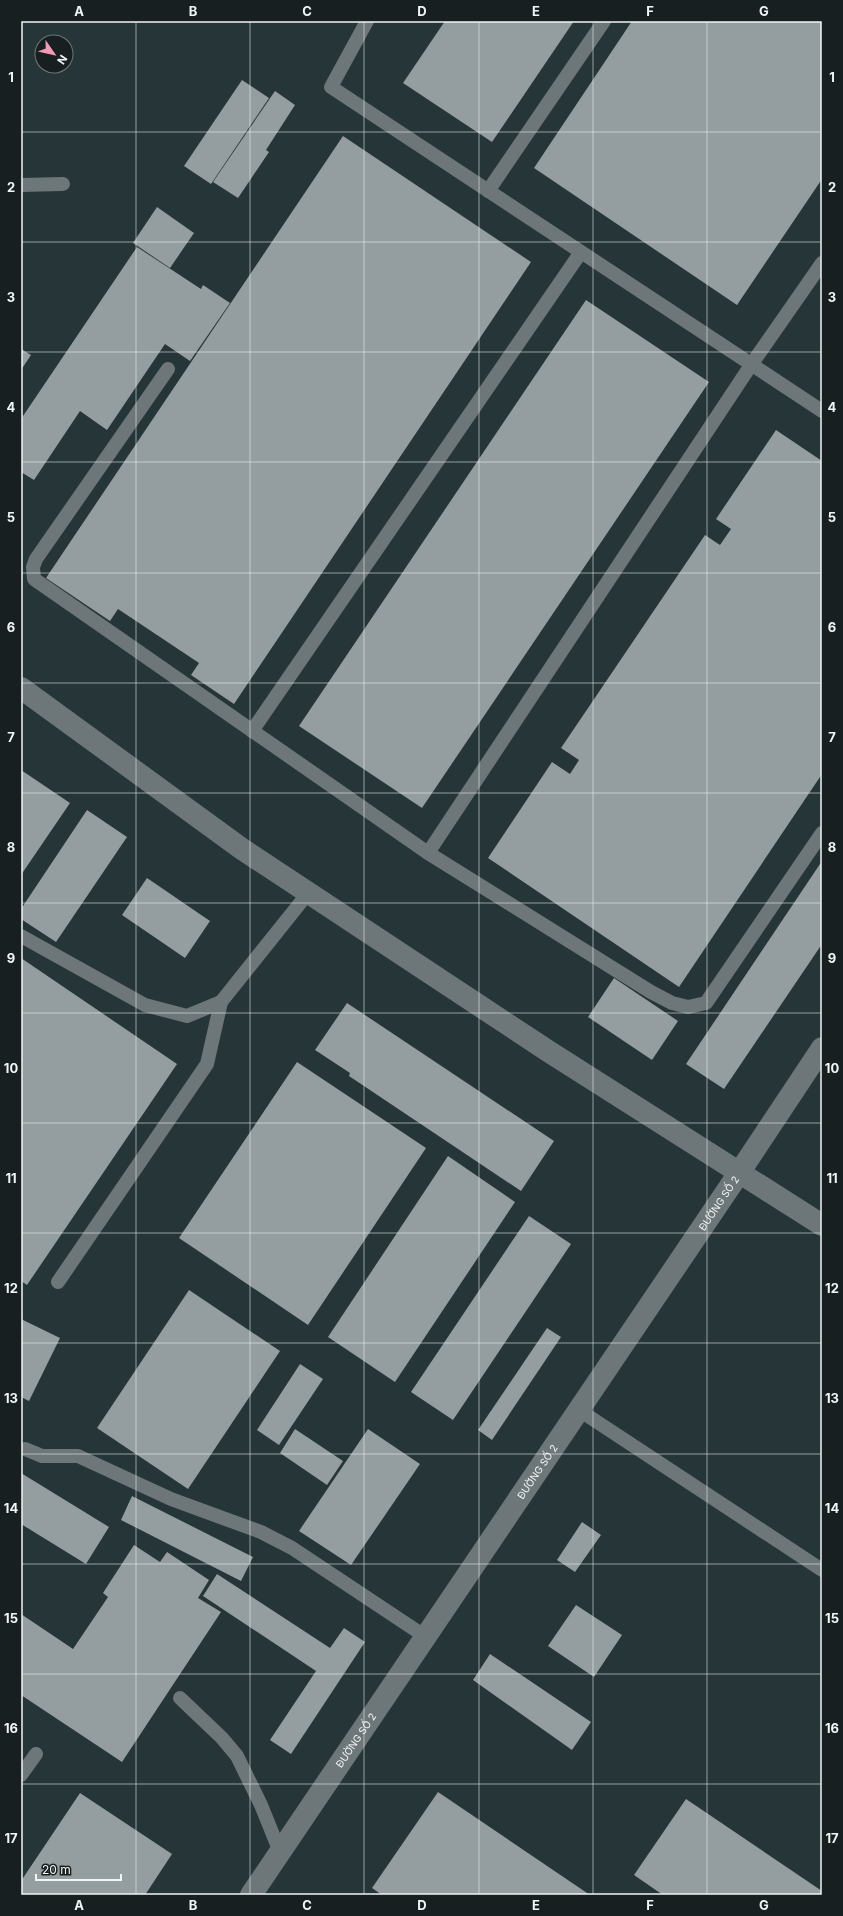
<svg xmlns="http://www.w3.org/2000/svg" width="843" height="1916" viewBox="0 0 843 1916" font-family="Inter,sans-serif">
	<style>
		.built { fill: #263538; fill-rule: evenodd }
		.building { fill: #949d9f }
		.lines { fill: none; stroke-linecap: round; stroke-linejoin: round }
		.lane { stroke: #6d7678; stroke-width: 14 }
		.street { stroke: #6d7678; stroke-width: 22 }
		.grid { fill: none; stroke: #f1f5f6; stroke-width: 1; stroke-opacity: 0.55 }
		.labels { text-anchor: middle; stroke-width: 4; stroke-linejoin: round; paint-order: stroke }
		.street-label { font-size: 10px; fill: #f1f5f6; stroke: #181f20 }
		.neatline { fill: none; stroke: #f1f5f6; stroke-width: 1.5 }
		.grid-label { font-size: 13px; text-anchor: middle; font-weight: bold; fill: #f1f5f6 }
	</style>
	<rect width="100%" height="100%" fill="#21292a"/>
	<path class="built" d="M21,21H822V1895H21ZM42,42H66V66H42Z"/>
	<g class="building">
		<path d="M445,21H574L492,142L403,83Z"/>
		<path d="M632,21H822V179L737,305L534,168Z"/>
		<path d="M242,80L269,98L211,184L184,166Z"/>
		<path d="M275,91L295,105L266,150L269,152L238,198L213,182Z"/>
		<path d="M343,136L531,262L234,704L191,675L199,663L118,609L110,621L46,578Z"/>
		<path d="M157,207L194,233L170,268L133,243Z"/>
		<path d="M137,247L201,289L203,285L230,303L190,361L165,344L107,430L80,411L34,480L21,472V419Z"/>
		<path d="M586,300L709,382L422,808L299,726Z"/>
		<path d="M21,349L31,355L21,370Z"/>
		<path d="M776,430L822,461V774L679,987L488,858L552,762L570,774L579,760L561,748L705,535L720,545L731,529L716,519Z"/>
		<path d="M21,770L70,803L21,875Z"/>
		<path d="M87,810L127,837L56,942L21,919V909Z"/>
		<path d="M822,861V944L724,1089L686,1064Z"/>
		<path d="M147,878L210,921L185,958L122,915Z"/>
		<path d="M21,958L177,1064L27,1285L21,1281Z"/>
		<path d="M614,978L678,1021L652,1060L588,1017Z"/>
		<path d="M347,1003L554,1141L521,1191L349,1076L350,1073L315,1050Z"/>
		<path d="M297,1062L426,1148L308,1325L179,1238Z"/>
		<path d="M448,1156L515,1202L395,1382L328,1337Z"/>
		<path d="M529,1216L571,1244L453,1420L411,1392Z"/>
		<path d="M189,1290L280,1351L188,1489L97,1428Z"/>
		<path d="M21,1319L60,1338L29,1401L21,1397Z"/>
		<path d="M547,1328L561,1337L492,1440L478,1430Z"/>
		<path d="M300,1364L323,1379L279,1445L257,1430Z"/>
		<path d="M295,1429L343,1461L327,1485L280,1453Z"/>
		<path d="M368,1429L420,1464L351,1565L299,1531Z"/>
		<path d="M21,1473L109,1527L86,1564L21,1524Z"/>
		<path d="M132,1496L253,1557L241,1581L121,1520Z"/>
		<path d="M582,1522L601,1535L575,1572L557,1560Z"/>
		<path d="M134,1545L160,1562L167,1552L209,1580L198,1598L221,1612L122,1762L21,1695V1614L73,1649L108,1597L103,1593Z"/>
		<path d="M217,1574L330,1648L344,1628L365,1642L291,1754L270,1740L316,1671L203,1596Z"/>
		<path d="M576,1605L622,1635L594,1677L548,1646Z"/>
		<path d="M490,1654L591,1722L572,1750L473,1680Z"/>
		<path d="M438,1792L590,1895H382L372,1888Z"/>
		<path d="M80,1793L172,1854L145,1895H21V1881Z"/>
		<path d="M686,1799L822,1891V1895H663L634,1875Z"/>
	</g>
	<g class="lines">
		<g class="lane">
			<path d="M367,21L331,87L822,411"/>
			<path d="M21,185L63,184"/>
			<path d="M488,191L604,21"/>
			<path d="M168,369L36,559L33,567L34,579L428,853L651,992L672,1003L688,1007L706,1003L822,833"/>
			<path d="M252,731L581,252"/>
			<path d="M428,853L751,365L822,263"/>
			<path d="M21,936L145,1005L187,1016L221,1002L309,892"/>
			<path d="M58,1282L207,1064L221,1002"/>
			<path d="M579,1410L822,1570"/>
			<path d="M25,1449L42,1456H78L171,1499L261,1532L292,1548L426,1637"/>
			<path d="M180,1698L222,1738L237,1756L261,1805L280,1852"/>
			<path d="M21,1775L36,1754"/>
		</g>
		<g class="street">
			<path d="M21,688L242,849L548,1051L822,1225"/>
			<path id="s1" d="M251,1895L739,1173L822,1048"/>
		</g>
	</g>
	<path class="grid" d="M136,21V1895M250,21V1895M364,21V1895M479,21V1895M593,21V1895M707,21V1895M21,132H822M21,242H822M21,352H822M21,462H822M21,573H822M21,683H822M21,793H822M21,903H822M21,1013H822M21,1123H822M21,1233H822M21,1343H822M21,1454H822M21,1564H822M21,1674H822M21,1784H822"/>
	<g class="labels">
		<g class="street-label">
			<text dy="4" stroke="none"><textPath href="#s1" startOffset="835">ĐƯỜNG SỐ 2</textPath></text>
			<text dy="4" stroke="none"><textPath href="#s1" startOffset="511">ĐƯỜNG SỐ 2</textPath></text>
			<text dy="4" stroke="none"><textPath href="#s1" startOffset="187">ĐƯỜNG SỐ 2</textPath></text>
		</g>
	</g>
	<rect width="843" height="1916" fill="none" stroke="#181f20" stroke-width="44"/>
	<g transform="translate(54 54) rotate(124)"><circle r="19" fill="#181f20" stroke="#6f7576"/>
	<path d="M0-3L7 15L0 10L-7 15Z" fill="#f19ab4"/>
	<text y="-6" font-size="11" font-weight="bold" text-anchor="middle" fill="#f1f5f6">N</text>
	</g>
	<path d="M36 1874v6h85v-6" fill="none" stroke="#f1f5f6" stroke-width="2"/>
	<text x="42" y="1874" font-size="12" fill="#f1f5f6" stroke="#181f20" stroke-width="3" paint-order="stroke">20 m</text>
	<rect x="22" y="22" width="799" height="1872" class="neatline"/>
	<g class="grid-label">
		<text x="79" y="16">A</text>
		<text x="193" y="16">B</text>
		<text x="307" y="16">C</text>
		<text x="422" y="16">D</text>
		<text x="536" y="16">E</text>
		<text x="650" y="16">F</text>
		<text x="764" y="16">G</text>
		<text x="11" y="82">1</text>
		<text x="832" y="82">1</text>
		<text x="11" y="192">2</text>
		<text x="832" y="192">2</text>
		<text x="11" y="302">3</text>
		<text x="832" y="302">3</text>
		<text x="11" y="412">4</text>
		<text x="832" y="412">4</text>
		<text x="11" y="522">5</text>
		<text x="832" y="522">5</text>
		<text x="11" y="632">6</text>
		<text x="832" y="632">6</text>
		<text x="11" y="742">7</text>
		<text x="832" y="742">7</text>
		<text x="11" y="852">8</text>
		<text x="832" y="852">8</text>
		<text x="11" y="963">9</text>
		<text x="832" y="963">9</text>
		<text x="11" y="1073">10</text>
		<text x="832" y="1073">10</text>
		<text x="11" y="1183">11</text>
		<text x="832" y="1183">11</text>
		<text x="11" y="1293">12</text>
		<text x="832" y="1293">12</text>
		<text x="11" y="1403">13</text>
		<text x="832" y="1403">13</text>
		<text x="11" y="1513">14</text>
		<text x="832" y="1513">14</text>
		<text x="11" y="1623">15</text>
		<text x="832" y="1623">15</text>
		<text x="11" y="1733">16</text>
		<text x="832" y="1733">16</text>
		<text x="11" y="1843">17</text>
		<text x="832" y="1843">17</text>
		<text x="79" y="1910">A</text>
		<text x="193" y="1910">B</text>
		<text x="307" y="1910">C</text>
		<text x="422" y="1910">D</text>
		<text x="536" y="1910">E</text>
		<text x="650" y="1910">F</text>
		<text x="764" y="1910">G</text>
	</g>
</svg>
